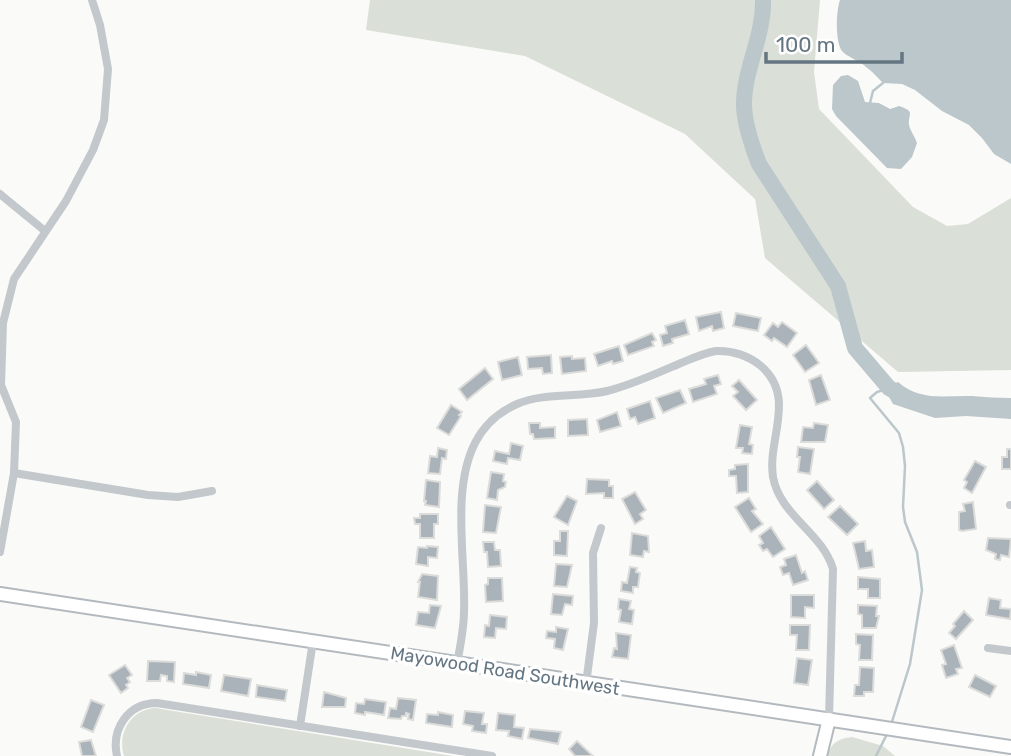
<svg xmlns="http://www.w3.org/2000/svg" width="1011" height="756" viewBox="0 0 1011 756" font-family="Rubik,sans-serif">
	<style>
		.green { fill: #dadfd7 }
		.water { fill: #bbc7cb }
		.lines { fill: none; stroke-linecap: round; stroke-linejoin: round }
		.stream { stroke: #bbc7cb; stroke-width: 2.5 }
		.river { stroke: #bbc7cb; stroke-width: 16 }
		.building { fill: #aab3b9; stroke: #dcdcda; stroke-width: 2 }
		.secondary-casing { stroke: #b3babf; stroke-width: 16 }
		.street { stroke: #c3c8cc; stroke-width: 8 }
		.secondary { stroke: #fff; stroke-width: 12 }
		.labels { text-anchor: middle; stroke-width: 7; stroke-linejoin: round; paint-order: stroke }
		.street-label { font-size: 18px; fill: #657683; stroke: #fff }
	</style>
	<rect width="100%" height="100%" fill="#fafaf8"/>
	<g class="green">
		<path d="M370,0H820L814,72L819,109L913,207L947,226L968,224L1011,198V370L898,372L765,258L755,199L685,134L525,56L366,30Z"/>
		<path d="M156,708L167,710L453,756H124C117,733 131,709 156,708Z"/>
		<path d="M852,737L883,746L895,756H827C832,742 838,739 852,737Z"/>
	</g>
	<g class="water">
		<path d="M840,0H1011V164L994,154L982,138L969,125L942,111L915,90L902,84L883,83C878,78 872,71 866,67C860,61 847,57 842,51C835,41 836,11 840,0Z"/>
		<path d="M848,75L858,81L865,102L879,103L890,109L899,106C916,112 908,113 909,125C910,130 915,137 917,143L912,157L901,169L887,168L836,116L832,109L833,85L841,76Z"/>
		<path d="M898,382C921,402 945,395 972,396C985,397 998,398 1011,398V419L966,416L935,418L893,404L884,388Z"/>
	</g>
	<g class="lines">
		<g class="stream">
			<path d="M870,103L873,91L883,83"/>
			<path d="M887,389L877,392L870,398L899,433L903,447L905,466L903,507L905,522L917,552L922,590L910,664L891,725"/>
			<path d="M876,756L887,734"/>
		</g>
		<path class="river" d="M763,0C764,36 744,69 744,104C744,123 752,146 759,164L838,286L855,348L889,388L905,397"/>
	</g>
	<g class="building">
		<path d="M721,312L724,328L713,331L712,326L699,331L696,317Z"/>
		<path d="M736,313L761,318L758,331L733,326Z"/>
		<path d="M685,320L689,334L672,339L673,343L663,346L660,335L667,333L665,326Z"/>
		<path d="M782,322L797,333L787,347L774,338L772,341L764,335L773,323L778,327Z"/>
		<path d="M652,333L656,340L652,342L654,346L628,355L624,345Z"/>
		<path d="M806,345L819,363L805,372L793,355Z"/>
		<path d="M619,346L623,361L613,364L612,361L598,366L594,354Z"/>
		<path d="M551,355L552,373L543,374L542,368L528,369L527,357Z"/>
		<path d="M572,356V359L585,358L586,371L562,374L560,357Z"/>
		<path d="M518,357L522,375L502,380L498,362Z"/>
		<path d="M485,368L493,379L467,400L459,389Z"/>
		<path d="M718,375L721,384L714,386L717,394L693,402L689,389L706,384L704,379Z"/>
		<path d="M821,375L830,400L816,405L809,380Z"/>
		<path d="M739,380L757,400L746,410L733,396L738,392L732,386Z"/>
		<path d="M680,390L686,403L663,413L656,398Z"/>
		<path d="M650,401L655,418L638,424L635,417L630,419L627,409Z"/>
		<path d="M451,405L462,412L459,415L461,416L449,435L437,428Z"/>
		<path d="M617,412L621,426L600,432L597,420Z"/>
		<path d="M587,419L588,435L568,436V420Z"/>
		<path d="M529,423H540V428L555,427V438L534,439L533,434H530Z"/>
		<path d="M814,423L828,425L825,442H801L803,427L813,428Z"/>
		<path d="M740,425L752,427L749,444L753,445L752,454L742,453L743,448H736Z"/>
		<path d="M511,443L523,446L520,460L508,458L507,464L493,461L495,451L509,454Z"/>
		<path d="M798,447L814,449L810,474L798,472L800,457H797Z"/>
		<path d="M438,448L447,450L446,459L442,458L440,474L428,473L430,456L437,457Z"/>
		<path d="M1007,449H1011V469H1002V457H1007Z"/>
		<path d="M975,461L986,467L972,493L964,488L967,482L964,480Z"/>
		<path d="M748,464V492L737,493L736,476H729V470L735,469V465Z"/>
		<path d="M491,472L504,474L503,481L506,482L505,487L498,490L497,500L487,498Z"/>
		<path d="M587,479L609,480V486H613V498H604V493L586,494Z"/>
		<path d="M426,480L440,482L439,507L425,505L426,501H424Z"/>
		<path d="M817,481L834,500L824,509L807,490Z"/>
		<path d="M635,492L646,510L640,514L643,519L635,524L622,499Z"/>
		<path d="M567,496L577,501L568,525L554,517Z"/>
		<path d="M749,498L756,509L752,511L763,524L751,532L735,507Z"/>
		<path d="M973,502L976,529L962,531L959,530V512L965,511L963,504Z"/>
		<path d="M485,505L501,507L496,533L483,532Z"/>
		<path d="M840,506L858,524L847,535L828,517Z"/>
		<path d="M420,514H438V524H434V538H420V524H415L414,518H420Z"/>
		<path d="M771,527L785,549L773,557L767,549L763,551L759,545L763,543L759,536Z"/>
		<path d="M560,531H568L567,556L554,555V541H560Z"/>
		<path d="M632,533L648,536L649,552L644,551L643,557L630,555Z"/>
		<path d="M988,538L1011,539L1009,557L1001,555L1000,560L995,559L996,554L986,550Z"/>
		<path d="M865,541L866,551L872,550L874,567L859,569L853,543Z"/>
		<path d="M483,542H494L495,550H500L501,566L488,567L487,552H484Z"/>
		<path d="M427,546L438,547L437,558L428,557V566L416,564L418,547L427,548Z"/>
		<path d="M796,555L802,573L805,571L808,580L793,585L789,573L783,575L780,567L786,565L784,559Z"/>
		<path d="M556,564L572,565L567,587L554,586Z"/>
		<path d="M630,567L637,568L636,572L640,573L638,587H633V593L621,591L622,582L627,583Z"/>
		<path d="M422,574L438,576L437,600L418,597L420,582H418Z"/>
		<path d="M858,577L880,579V598H868V589H858Z"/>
		<path d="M488,578H502L503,601L486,602L485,585L488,584Z"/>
		<path d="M553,594L573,596L572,605L565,604L562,615L551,614Z"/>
		<path d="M791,595H814V608L805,607V618L791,617Z"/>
		<path d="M989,598L1001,600L1000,608L1011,609L1010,619L986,615Z"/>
		<path d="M619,599L631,601L629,609L634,610L632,624L619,622L621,610L618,609Z"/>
		<path d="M430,605L441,606L435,628L416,625L418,612L429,613Z"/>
		<path d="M858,605L877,606L876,616H879L876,628H862V615L858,614Z"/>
		<path d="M964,611L973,620L956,639L949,633L955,626L953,624Z"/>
		<path d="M490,615L507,617L506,629L496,628L495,638L484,637L485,625L489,626Z"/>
		<path d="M790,625H810L809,650H796L797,635H790Z"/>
		<path d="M556,627L568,629L563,650L554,648L555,639L546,638L547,631L556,632Z"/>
		<path d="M616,633L631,635L628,659L612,657L614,648L617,649Z"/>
		<path d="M856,634L873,635L872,660H859L860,645L856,644Z"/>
		<path d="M954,645L962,668L956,669L958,674L946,678L942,665L946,664L941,650Z"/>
		<path d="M797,658L812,660L808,685L794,683Z"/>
		<path d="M148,661L175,662L174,682L167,681V676L161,675L160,681H147Z"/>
		<path d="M125,665L132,675L127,678L130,682L126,685L128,688L121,693L109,675Z"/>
		<path d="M860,667L874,668L873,692H864V696H854L855,685H859Z"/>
		<path d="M196,672L211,675L209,688L183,684L184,673L196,675Z"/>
		<path d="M224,675L251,679L248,696L221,691Z"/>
		<path d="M975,675L996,686L990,697L969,687Z"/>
		<path d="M257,685L287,690L285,701L256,697Z"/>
		<path d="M324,692L346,698L345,707H322Z"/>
		<path d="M398,698L416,700L413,720L408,719L409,714L406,713V716H402L401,719L388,718L390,708L396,709Z"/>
		<path d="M365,699L386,702L384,715L365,712V715L355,713L356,703L364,704Z"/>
		<path d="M91,700L104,705L93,732L81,727Z"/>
		<path d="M465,711L484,713L482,724H487L486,733L472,731L473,726L463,724Z"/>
		<path d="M438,712L453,715L452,727L426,723L427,714L438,715Z"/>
		<path d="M498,713L515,715L514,727L524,728L522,739L508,736L509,731L496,730Z"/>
		<path d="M530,729L561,732L558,744L528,738Z"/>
		<path d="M91,740L96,756H82L79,742Z"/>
		<path d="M577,741L593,756H575L569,749Z"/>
	</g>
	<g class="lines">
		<g class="secondary-casing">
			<g id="secondary">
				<path d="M0,594L1011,747"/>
				<path d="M820,756L829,719"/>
			</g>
		</g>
		<g class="street">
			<path d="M0,194L45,231"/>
			<path d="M14,473L148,495L178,497L212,491"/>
			<path d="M1010,505H1011"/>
			<path d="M0,552L14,473L16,422L1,385L3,323L14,279L66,201L93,150L104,120L108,69L100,25L92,0"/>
			<path d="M988,648L1011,651"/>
			<path d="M457,664C460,647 464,629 464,611C466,561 451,490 475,443C484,425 499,412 517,404C545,392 578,398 607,391C632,385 657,373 681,363C693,358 704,353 716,351C732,350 749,356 761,366C797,397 767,439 773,477C780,516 822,532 833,569L829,719"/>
			<path d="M586,684L594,623L593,553L601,528"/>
			<path d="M300,726L313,641"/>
			<path d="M117,756C111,729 128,703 157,703L492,756"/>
		</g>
		<use href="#secondary" class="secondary"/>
	</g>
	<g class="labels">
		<g class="street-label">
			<text transform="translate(505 671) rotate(9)" y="6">Mayowood Road Southwest</text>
		</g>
	</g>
	<path d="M766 52v10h136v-10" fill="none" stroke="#657683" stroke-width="3.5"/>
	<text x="776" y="52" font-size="21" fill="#657683" stroke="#ffffff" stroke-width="5" paint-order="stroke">100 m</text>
</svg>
